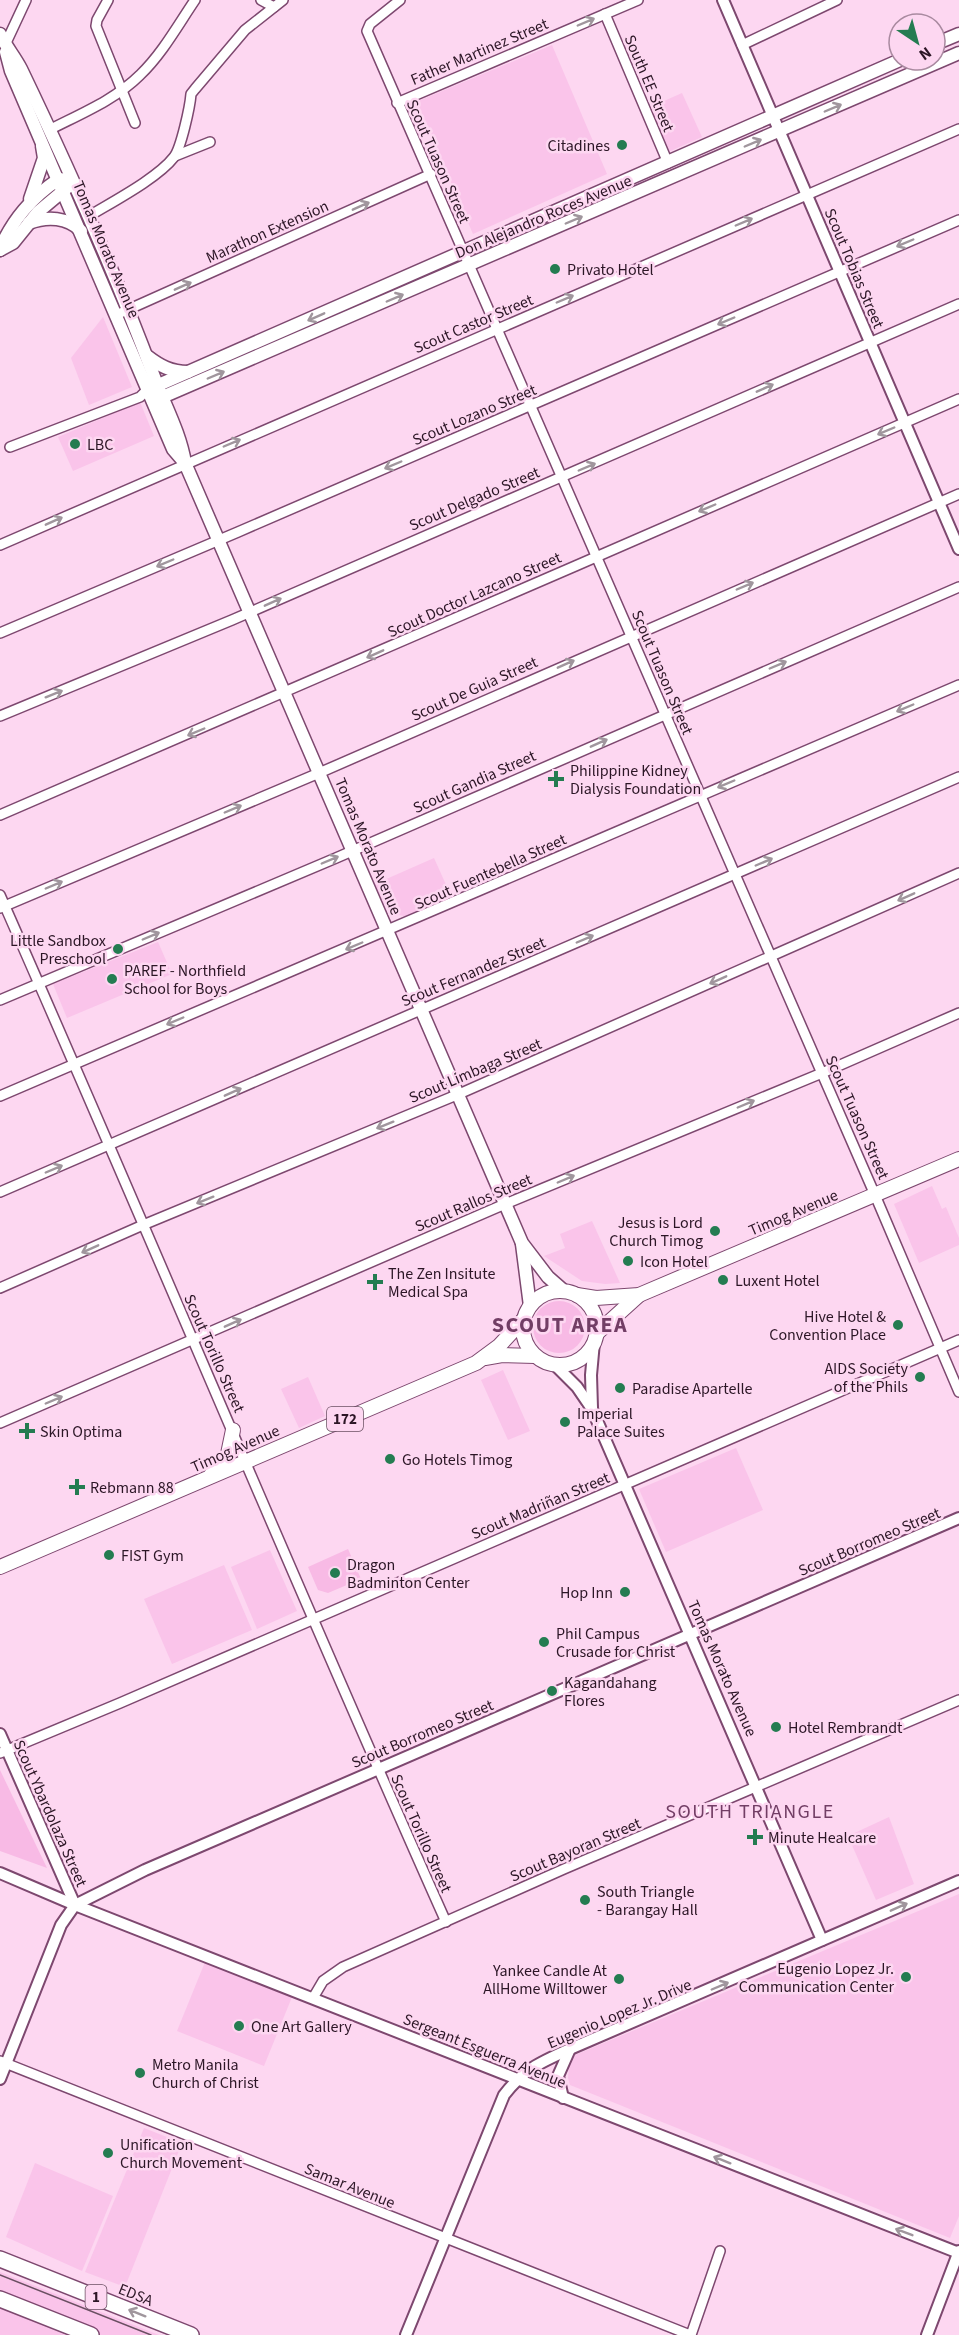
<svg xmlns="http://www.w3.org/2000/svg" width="959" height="2335" viewBox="0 0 959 2335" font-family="'Source Sans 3',sans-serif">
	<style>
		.built { fill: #fac4ea }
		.green { fill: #f8bae5 }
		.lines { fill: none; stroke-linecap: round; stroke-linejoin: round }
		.minor-casing { stroke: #7d486f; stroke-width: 12 }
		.tertiary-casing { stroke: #7d486f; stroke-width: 14 }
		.secondary-casing { stroke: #7d486f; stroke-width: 15 }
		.primary-casing { stroke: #7d486f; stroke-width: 16 }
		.trunk-casing { stroke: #7d486f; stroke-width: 18 }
		.minor { stroke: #fff; stroke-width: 9 }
		.tertiary { stroke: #fff; stroke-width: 10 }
		.secondary { stroke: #fff; stroke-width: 12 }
		.primary { stroke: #fff; stroke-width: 14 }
		.trunk { stroke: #fff; stroke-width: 15 }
		.tram { stroke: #6a4f62; stroke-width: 1.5 }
		.oneway { stroke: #a0969d }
		.poi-dot { fill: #247c51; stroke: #fdd7f1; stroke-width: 2 }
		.labels { text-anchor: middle; stroke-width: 5; stroke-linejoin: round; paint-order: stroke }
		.shield { fill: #fdd7f1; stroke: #6b5063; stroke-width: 1.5 }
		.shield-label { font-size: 15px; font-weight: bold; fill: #2c1626 }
		.street-label { font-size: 16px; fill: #2c1626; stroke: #fdd7f1 }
		.poi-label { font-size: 16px; fill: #2c1626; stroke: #fdd7f1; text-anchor: start }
		.quarter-label { font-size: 20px; letter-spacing: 1.5px; fill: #723e65; stroke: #fdd7f1 }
		.district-label { font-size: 22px; font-weight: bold; letter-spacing: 1.5px; fill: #723e65; stroke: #fdd7f1 }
	</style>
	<rect width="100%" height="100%" fill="#fdd7f1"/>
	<g class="built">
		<path d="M552,45L607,174L473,234L416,102Z"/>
		<path d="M682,93L702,137L666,153L646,109Z"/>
		<path d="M103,317L132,387L89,405L71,358Z"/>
		<path d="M140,402L154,436L73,471L58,437Z"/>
		<path d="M434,858L452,898L414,918L399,915L384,904L375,884Z"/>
		<path d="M158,942L172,974L67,1018L53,984Z"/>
		<path d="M932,1186L942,1209L946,1207L959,1238V1245L919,1263L894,1204Z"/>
		<path d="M592,1221L620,1283L605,1284L582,1281L544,1256L565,1248L560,1234Z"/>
		<path d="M503,1370L530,1431L508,1440L481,1380Z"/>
		<path d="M308,1377L325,1416L299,1428L281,1389Z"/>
		<path d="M736,1448L763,1510L666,1552L639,1489Z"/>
		<path d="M270,1550L297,1611L257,1629L231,1567Z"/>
		<path d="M224,1565L252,1630L172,1664L144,1599Z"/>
		<path d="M889,1817L914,1884L876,1900L848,1836Z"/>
		<path d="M959,1894V2216L950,2238L570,2085L568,2078L569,2066L575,2055Z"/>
		<path d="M205,1962L292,1997L264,2066L177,2031Z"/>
		<path d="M144,2128L182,2143L125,2287L85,2272Z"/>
		<path d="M35,2163L113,2196L82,2271L6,2237Z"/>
		<path d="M0,2272L159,2335H0Z"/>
	</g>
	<g class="green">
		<circle cx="559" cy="1327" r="26"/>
		<path d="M348,1549L361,1579L328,1593L318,1590L308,1567Z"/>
		<path d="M0,1770L47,1868L0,1851Z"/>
	</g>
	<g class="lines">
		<g class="minor-casing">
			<g id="minor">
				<path d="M108,0L97,20L96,26L135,123"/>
				<path d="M261,0L274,7"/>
				<path d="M400,0L370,24L367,31L875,1195L959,1392"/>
				<path d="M605,14L668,163"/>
				<path d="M5,45L26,0"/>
				<path d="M742,45L837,0"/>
				<path d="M397,103L638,0"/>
				<path d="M49,130C80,114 115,100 140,75C162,54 178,25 195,0"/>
				<path d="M175,156L210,142"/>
				<path d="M89,216C112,202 158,178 174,157C181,148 190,107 191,94L195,89L245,30L283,0"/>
				<path d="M116,315L431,174"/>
				<path d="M10,447L140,397L147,390"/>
				<path d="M0,545L959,129"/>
				<path d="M0,633L238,532L959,220"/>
				<path d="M0,716L232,620L959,304"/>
				<path d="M0,815C321,679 639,537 959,399"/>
				<path d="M0,895C151,1237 294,1582 446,1922"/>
				<path d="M0,908L319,773L959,494"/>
				<path d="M0,1000L336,858L959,587"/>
				<path d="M0,1096L959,685"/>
				<path d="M0,1192L959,777"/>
				<path d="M0,1288L143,1225L459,1094L959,873"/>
				<path d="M0,1423L505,1204L822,1073L959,1013"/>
				<path d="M0,1753L120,1703L959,1340"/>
				<path d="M313,1998L323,1981L343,1967L564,1869L959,1700"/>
				<path d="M0,2061L690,2335"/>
				<path d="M691,2335L720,2251"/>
			</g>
		</g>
		<g class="tertiary-casing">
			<g id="tertiary">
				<path d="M723,0L959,549"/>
				<path d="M555,1365L577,1387L592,1409L822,1940"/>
				<path d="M592,1408L591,1375L594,1342"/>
				<path d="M0,1734L75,1905"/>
				<path d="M0,1873L75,1905L959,2253"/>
				<path d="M0,2079L61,1925L75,1905L145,1870L959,1518"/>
				<path d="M563,2098L558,2076L570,2049"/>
				<path d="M406,2335L504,2095C524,2069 541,2062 570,2049L959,1881"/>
				<path d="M927,2335L959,2251"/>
			</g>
		</g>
		<g class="secondary-casing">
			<g id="secondary">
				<path d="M0,34C6,47 15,57 21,69C69,169 114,270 153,374C164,404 180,432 185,463L522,1243L548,1277L564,1291"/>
				<path d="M935,44L959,34"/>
				<path d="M6,52L11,71L173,449L185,463"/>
				<path d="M30,199L44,158L42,146"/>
				<path d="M29,223C47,216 68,217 81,231"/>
				<path d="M0,250C11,221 33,196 59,179L67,180"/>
				<path d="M0,250L13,243L38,212L69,186"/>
				<path d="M147,356C160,366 171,372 188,372"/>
				<path d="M147,390L900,60"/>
				<path d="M153,401L959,53"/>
				<path d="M522,1244L530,1306"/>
			</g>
		</g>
		<g class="primary-casing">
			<g id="primary">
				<circle cx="560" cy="1328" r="37"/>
				<path d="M577,1295L596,1298L639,1295L959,1159"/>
				<path d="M597,1333L639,1295"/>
				<path d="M485,1358L502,1355L535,1356"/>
				<path d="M211,1475L228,1454L233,1430"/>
				<path d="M0,1567L476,1363L499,1346L523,1320"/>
			</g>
		</g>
		<g class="trunk-casing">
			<g id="trunk">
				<path d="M0,2259L191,2335"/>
				<path d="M0,2299L91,2335"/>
			</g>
		</g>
		<use href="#minor" class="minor"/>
		<use href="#tertiary" class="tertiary"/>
		<use href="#secondary" class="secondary"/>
		<use href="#primary" class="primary"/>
		<use href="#trunk" class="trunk"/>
		<path class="tram" d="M0,2275L151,2335"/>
	</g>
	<defs><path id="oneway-shaft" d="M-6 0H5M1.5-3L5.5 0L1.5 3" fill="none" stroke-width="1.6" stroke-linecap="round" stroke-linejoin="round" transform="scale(1.5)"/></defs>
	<g class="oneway">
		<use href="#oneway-shaft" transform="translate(586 22) rotate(-23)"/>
		<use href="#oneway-shaft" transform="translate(833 108) rotate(-23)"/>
		<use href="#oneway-shaft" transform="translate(753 143) rotate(-23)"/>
		<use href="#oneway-shaft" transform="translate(361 206) rotate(-24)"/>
		<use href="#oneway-shaft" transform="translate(574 220) rotate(-23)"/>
		<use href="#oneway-shaft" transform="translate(744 222) rotate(-23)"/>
		<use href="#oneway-shaft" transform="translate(905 243) rotate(157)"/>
		<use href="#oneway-shaft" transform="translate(183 286) rotate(-24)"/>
		<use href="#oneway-shaft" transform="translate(395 298) rotate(-23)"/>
		<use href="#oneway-shaft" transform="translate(565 299) rotate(-23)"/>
		<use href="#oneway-shaft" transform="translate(316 317) rotate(156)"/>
		<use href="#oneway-shaft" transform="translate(726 321) rotate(157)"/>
		<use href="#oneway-shaft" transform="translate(216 375) rotate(-23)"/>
		<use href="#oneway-shaft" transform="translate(765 388) rotate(-24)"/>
		<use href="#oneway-shaft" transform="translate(886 431) rotate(157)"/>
		<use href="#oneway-shaft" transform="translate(232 443) rotate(-23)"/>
		<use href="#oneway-shaft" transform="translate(393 465) rotate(157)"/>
		<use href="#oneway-shaft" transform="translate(587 467) rotate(-23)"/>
		<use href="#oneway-shaft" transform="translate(707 508) rotate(157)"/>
		<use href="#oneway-shaft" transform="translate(54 521) rotate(-24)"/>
		<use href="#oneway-shaft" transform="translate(165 563) rotate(157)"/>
		<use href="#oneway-shaft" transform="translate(745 586) rotate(-23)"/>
		<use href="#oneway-shaft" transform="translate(273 602) rotate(-24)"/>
		<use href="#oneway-shaft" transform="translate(375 654) rotate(156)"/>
		<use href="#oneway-shaft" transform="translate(566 664) rotate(-24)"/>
		<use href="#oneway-shaft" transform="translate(778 665) rotate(-23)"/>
		<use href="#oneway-shaft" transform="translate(54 694) rotate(-22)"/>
		<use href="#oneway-shaft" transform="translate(905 708) rotate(157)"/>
		<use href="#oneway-shaft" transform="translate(196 732) rotate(157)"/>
		<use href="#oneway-shaft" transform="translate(599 743) rotate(-24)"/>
		<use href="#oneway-shaft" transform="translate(726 784) rotate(157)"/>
		<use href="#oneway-shaft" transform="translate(233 809) rotate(-23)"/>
		<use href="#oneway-shaft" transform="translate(330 860) rotate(-23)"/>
		<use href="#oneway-shaft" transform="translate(764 862) rotate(-23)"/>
		<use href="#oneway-shaft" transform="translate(54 885) rotate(-23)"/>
		<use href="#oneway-shaft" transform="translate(906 897) rotate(156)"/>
		<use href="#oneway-shaft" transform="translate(151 936) rotate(-23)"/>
		<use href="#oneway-shaft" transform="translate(585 939) rotate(-23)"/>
		<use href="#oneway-shaft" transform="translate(354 946) rotate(157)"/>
		<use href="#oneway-shaft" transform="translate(718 980) rotate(156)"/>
		<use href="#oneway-shaft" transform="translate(175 1021) rotate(157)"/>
		<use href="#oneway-shaft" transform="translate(233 1092) rotate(-24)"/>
		<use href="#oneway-shaft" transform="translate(746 1104) rotate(-23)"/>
		<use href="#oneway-shaft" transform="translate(385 1125) rotate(158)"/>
		<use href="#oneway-shaft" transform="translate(54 1169) rotate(-23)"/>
		<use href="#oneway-shaft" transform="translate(566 1179) rotate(-23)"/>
		<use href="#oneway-shaft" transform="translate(205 1200) rotate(158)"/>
		<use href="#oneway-shaft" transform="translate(90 1249) rotate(156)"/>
		<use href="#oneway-shaft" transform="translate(233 1323) rotate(-24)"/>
		<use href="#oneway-shaft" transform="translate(54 1400) rotate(-23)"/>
		<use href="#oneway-shaft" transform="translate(899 1907) rotate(-24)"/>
		<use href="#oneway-shaft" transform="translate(720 1986) rotate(-23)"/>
		<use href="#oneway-shaft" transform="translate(722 2160) rotate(-158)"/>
		<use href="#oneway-shaft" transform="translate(904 2232) rotate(-159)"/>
		<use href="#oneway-shaft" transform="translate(137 2313) rotate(-158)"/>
	</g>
	<g class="poi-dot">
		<circle cx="622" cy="145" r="6"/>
		<circle cx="555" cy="269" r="6"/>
		<circle cx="75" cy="444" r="6"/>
		<path d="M553 770h6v6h6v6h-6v6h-6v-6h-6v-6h6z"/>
		<circle cx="118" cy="949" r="6"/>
		<circle cx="112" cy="979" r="6"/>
		<circle cx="715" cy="1231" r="6"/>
		<circle cx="628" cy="1261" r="6"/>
		<circle cx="723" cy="1280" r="6"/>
		<path d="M372 1273h6v6h6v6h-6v6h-6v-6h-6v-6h6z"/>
		<circle cx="898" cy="1325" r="6"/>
		<circle cx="920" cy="1377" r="6"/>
		<circle cx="620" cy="1388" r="6"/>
		<circle cx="565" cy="1422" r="6"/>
		<path d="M24 1422h6v6h6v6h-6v6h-6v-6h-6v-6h6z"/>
		<circle cx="390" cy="1459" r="6"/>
		<path d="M74 1478h6v6h6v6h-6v6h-6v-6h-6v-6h6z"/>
		<circle cx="109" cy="1555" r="6"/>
		<circle cx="335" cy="1573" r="6"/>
		<circle cx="625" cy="1592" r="6"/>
		<circle cx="544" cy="1642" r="6"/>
		<circle cx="552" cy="1691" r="6"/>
		<circle cx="776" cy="1727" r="6"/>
		<path d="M752 1828h6v6h6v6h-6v6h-6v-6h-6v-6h6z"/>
		<circle cx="585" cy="1900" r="6"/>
		<circle cx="906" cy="1977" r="6"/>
		<circle cx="619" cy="1979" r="6"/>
		<circle cx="239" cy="2026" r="6"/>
		<circle cx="140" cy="2073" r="6"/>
		<circle cx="108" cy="2153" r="6"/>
	</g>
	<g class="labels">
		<g class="shield">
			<rect x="327" y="1407" width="36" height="24" rx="4.5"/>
			<rect x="85.5" y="2285" width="21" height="24" rx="4.5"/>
		</g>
		<g class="shield-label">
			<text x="345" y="1424">172</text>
			<text x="96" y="2302">1</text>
		</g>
		<g class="street-label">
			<text transform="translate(479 51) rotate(-23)" y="6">Father Martinez Street</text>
			<text transform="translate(650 83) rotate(67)" y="6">South EE Street</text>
			<text transform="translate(439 161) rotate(66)" y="6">Scout Tuason Street</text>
			<text transform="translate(543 216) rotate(-23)" y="6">Don Alejandro Roces Avenue</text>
			<text transform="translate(267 231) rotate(-24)" y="6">Marathon Extension</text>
			<text transform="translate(107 249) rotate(67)" y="6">Tomas Morato Avenue</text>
			<text transform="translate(855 268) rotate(67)" y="6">Scout Tobias Street</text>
			<text transform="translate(473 323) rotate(-23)" y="6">Scout Castor Street</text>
			<text transform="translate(474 414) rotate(-23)" y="6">Scout Lozano Street</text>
			<text transform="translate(474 498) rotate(-23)" y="6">Scout Delgado Street</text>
			<text transform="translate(474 594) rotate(-24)" y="6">Scout Doctor Lazcano Street</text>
			<text transform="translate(663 672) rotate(67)" y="6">Scout Tuason Street</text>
			<text transform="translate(474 688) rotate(-24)" y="6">Scout De Guia Street</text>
			<text transform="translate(474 781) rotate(-24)" y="6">Scout Gandia Street</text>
			<text transform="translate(369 846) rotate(67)" y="6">Tomas Morato Avenue</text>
			<text transform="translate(490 871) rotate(-24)" y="6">Scout Fuentebella Street</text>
			<text transform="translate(473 971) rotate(-23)" y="6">Scout Fernandez Street</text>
			<text transform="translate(475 1070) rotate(-23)" y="6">Scout Limbaga Street</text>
			<text transform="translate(858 1117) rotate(66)" y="6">Scout Tuason Street</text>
			<text transform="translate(473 1202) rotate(-23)" y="6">Scout Rallos Street</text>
			<text transform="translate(793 1212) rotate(-23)" y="6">Timog Avenue</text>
			<text transform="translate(215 1353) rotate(66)" y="6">Scout Torillo Street</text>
			<text transform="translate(235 1448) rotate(-24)" y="6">Timog Avenue</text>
			<text transform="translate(540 1505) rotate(-23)" y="6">Scout Madriñan Street</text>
			<text transform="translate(869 1541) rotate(-23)" y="6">Scout Borromeo Street</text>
			<text transform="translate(723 1668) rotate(66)" y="6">Tomas Morato Avenue</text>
			<text transform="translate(422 1733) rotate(-23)" y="6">Scout Borromeo Street</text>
			<text transform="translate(51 1813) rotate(66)" y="6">Scout Ybardolaza Street</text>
			<text transform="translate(422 1833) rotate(66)" y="6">Scout Torillo Street</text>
			<text transform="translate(575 1849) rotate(-23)" y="6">Scout Bayoran Street</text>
			<text transform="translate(619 2013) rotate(-23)" y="6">Eugenio Lopez Jr. Drive</text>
			<text transform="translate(485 2050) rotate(22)" y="6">Sergeant Esguerra Avenue</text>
			<text transform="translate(350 2185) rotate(22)" y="6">Samar Avenue</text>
			<text transform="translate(136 2294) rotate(22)" y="6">EDSA</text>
		</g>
		<g class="poi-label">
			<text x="610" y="151" text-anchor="end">Citadines</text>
			<text x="567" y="275">Privato Hotel</text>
			<text x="87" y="450">LBC</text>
			<text x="570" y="776">Philippine Kidney<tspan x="570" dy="18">Dialysis Foundation</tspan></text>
			<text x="106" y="946" text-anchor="end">Little Sandbox<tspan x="106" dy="18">Preschool</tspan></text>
			<text x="124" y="976">PAREF - Northfield<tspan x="124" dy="18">School for Boys</tspan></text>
			<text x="703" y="1228" text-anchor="end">Jesus is Lord<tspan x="703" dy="18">Church Timog</tspan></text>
			<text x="640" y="1267">Icon Hotel</text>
			<text x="388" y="1279">The Zen Insitute<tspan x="388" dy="18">Medical Spa</tspan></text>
			<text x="735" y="1286">Luxent Hotel</text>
			<text x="886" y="1322" text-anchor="end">Hive Hotel &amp;<tspan x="886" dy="18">Convention Place</tspan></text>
			<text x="908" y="1374" text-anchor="end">AIDS Society<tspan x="908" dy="18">of the Phils</tspan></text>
			<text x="632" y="1394">Paradise Apartelle</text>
			<text x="577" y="1419">Imperial<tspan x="577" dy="18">Palace Suites</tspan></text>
			<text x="40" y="1437">Skin Optima</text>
			<text x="402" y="1465">Go Hotels Timog</text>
			<text x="90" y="1493">Rebmann 88</text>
			<text x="121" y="1561">FIST Gym</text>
			<text x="347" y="1570">Dragon<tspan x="347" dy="18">Badminton Center</tspan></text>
			<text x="613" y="1598" text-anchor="end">Hop Inn</text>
			<text x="556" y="1639">Phil Campus<tspan x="556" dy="18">Crusade for Christ</tspan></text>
			<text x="564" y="1688">Kagandahang<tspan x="564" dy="18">Flores</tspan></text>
			<text x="788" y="1733">Hotel Rembrandt</text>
			<text x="768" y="1843">Minute Healcare</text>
			<text x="597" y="1897">South Triangle<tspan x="597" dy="18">- Barangay Hall</tspan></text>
			<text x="894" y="1974" text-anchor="end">Eugenio Lopez Jr.<tspan x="894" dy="18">Communication Center</tspan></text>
			<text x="607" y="1976" text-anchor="end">Yankee Candle At<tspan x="607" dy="18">AllHome Willtower</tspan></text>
			<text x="251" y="2032">One Art Gallery</text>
			<text x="152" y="2070">Metro Manila<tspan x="152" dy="18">Church of Christ</tspan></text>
			<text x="120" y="2150">Unification<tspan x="120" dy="18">Church Movement</tspan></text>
		</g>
		<g class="quarter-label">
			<text x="750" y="1818">SOUTH TRIANGLE</text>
		</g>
		<g class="district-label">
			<text x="560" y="1332">SCOUT AREA</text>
		</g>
	</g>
	<g transform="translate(917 42) rotate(144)"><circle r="28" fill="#fdd7f1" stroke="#a98aa0" stroke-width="1.5"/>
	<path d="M0-4.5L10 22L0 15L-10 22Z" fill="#247c51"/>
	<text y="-9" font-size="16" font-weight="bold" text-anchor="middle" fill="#2c1626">N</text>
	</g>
</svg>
